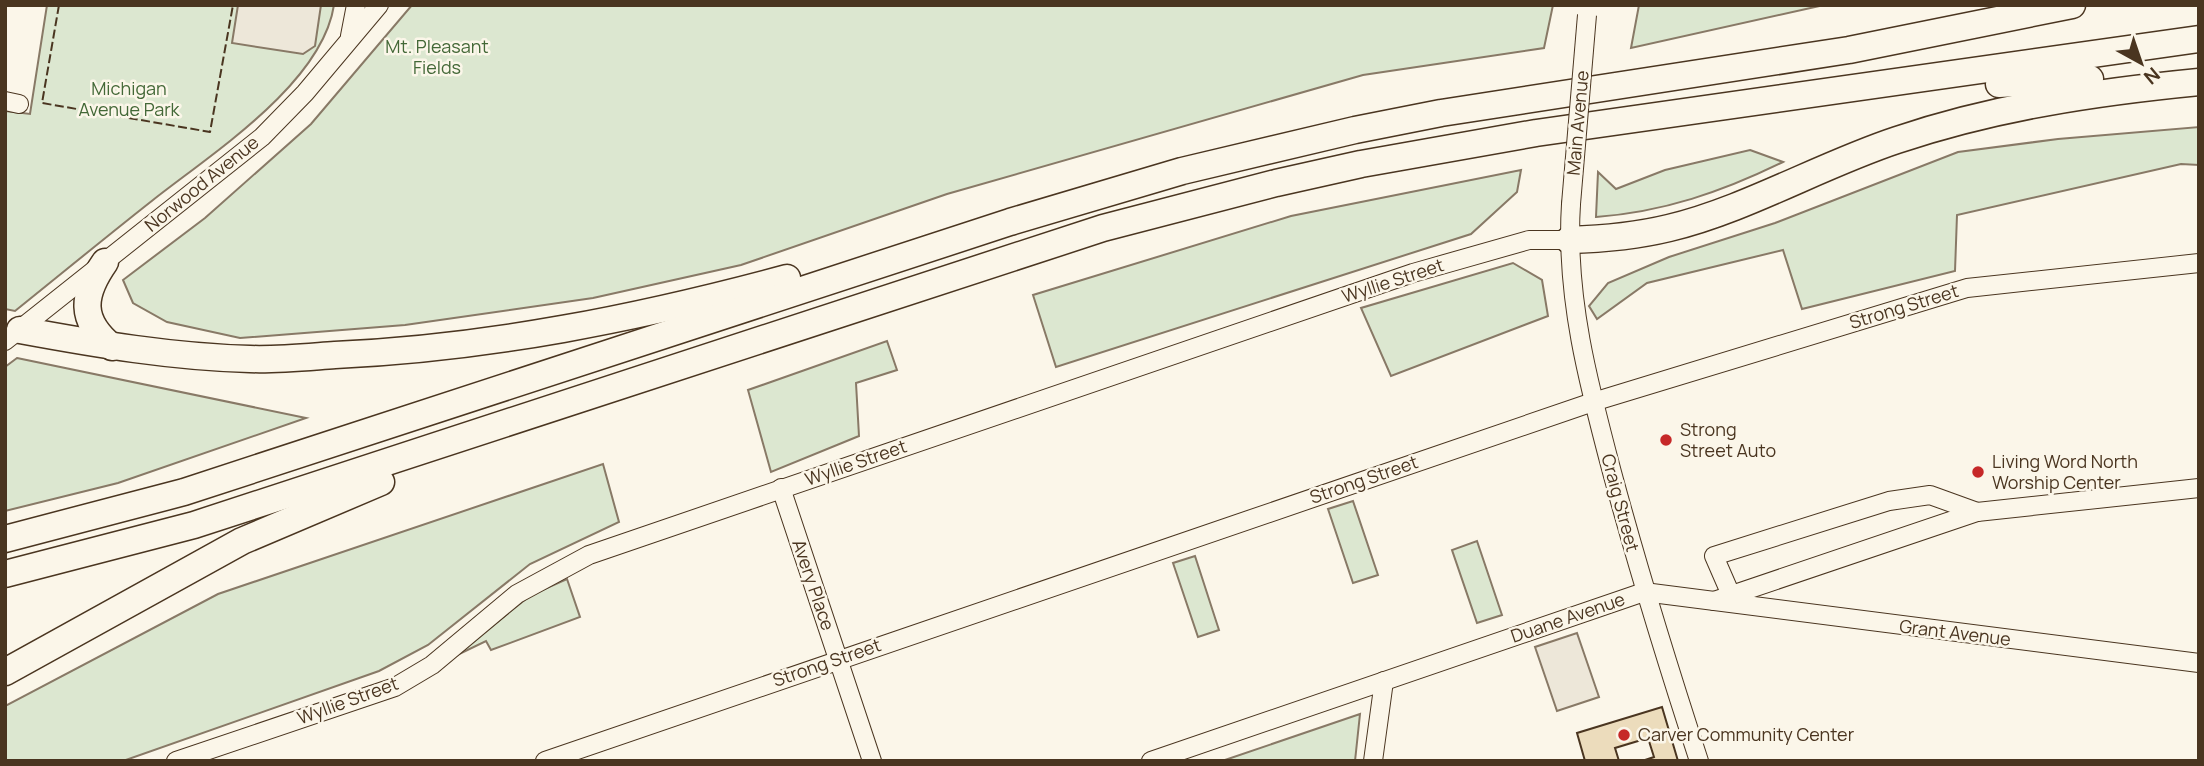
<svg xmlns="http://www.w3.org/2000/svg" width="2204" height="766" viewBox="0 0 2204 766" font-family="Manrope,sans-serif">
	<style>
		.green { fill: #dce7d0; stroke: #887966; stroke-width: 2 }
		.parking { fill: #ede7d9; stroke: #887966; stroke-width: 2 }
		.building { fill: #ecdcbc; stroke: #4a3520; stroke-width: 2 }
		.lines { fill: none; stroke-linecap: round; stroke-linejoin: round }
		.minor-casing { stroke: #4a3520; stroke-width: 20 }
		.highway-casing { stroke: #4a3520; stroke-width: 29 }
		.minor { stroke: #fbf6e9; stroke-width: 18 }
		.highway { stroke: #fbf6e9; stroke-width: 26 }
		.minor-bridge-casing { stroke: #4a3520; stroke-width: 20; stroke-linecap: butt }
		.minor-bridge { stroke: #fbf6e9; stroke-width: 18 }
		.fence { stroke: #4a3520; stroke-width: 2; stroke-dasharray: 9 3.5; stroke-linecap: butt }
		.poi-dot { fill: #c62828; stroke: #fbf6e9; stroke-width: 2.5 }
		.labels { text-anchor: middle; stroke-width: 5; stroke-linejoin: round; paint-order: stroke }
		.park-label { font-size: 18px; fill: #436837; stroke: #fbf6e9 }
		.street-label { font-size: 18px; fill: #4a3520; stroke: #fbf6e9 }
		.poi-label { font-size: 18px; fill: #4a3520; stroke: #fbf6e9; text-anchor: start }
	</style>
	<rect width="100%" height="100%" fill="#fbf6e9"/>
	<g class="green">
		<path d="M47,5H334C322,84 211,154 153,200C106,237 61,274 15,311L5,309V111L30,114Z"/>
		<path d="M412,5H1553L1544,48L1363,75L947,194L741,265L593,298L405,325L240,338L167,322L133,303L123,280L205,218L311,124Z"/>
		<path d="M1639,5H1824L1631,48Z"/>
		<path d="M2199,127V165L2181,164L1957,215L1955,271L1802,309L1783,250L1647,283L1597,319L1589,306L1608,283L1669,257L1775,223L1958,152L2058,139Z"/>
		<path d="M1750,150L1783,162C1722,192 1663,212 1596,217L1598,172L1616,189L1665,170Z"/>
		<path d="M1521,170L1517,192L1471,234L1056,367L1033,295L1291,216Z"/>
		<path d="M1513,263L1542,280L1548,316L1391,376L1361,308Z"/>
		<path d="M887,341L897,370L856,383L859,436L771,472L748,390Z"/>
		<path d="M17,358L306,418L118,483L5,511V367Z"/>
		<path d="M603,464L619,522L530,564L428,645L379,671L123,761H5V706L218,594Z"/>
		<path d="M1353,501L1378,575L1353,583L1328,509Z"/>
		<path d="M1477,541L1502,615L1477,623L1452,550Z"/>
		<path d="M1195,556L1219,630L1198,637L1173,563Z"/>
		<path d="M567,579L580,617L491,650L486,641L453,657L531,595Z"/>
		<path d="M1360,714L1355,761H1222Z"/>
	</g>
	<g class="parking">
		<path d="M238,5H321L315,46L303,54L232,43Z"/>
		<path d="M1577,633L1599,697L1557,711L1535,647Z"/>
	</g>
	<path class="building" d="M1662,707L1678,761H1642L1654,757L1648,738L1615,748L1619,761H1585L1577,733Z"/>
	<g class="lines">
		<g class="minor-casing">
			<g id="minor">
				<path d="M350,36L356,5"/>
				<path d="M5,101L19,104"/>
				<path d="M1571,204C1565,297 1589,386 1613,476C1639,572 1668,666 1699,761"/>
				<path d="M5,341L262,137L305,93L379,5"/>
				<path d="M781,488L872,761"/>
				<path d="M1731,595L1714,556L1889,501L1930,495L1977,512"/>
				<path d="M1714,601L1977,512L2199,488"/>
				<path d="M176,761L395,687L432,665L517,594L589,555L1413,273L1529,240H1569"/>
				<path d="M545,761L1593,402L1967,288L2199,263"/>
				<path d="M1151,761L1644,592L2199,663"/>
				<path d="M1373,761L1384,681"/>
			</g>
		</g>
		<g class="highway-casing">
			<g id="highway">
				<path d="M1999,84L2090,79"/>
				<path d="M1569,240C1602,239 1636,236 1669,228C1745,210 1821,165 1897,140C1995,107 2096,92 2199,82"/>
				<path d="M105,262C82,295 79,320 112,347"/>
				<path d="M20,330C96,344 173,357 250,359C278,360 307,357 335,355C489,348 639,318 787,278"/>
				<path d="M5,539L184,492L1010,222L1182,171L1355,130L1441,113L1849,50L2072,5"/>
				<path d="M5,574L194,525L1103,228L1276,183L1361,164L1536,133L2199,39"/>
				<path d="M5,672L242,541L381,482"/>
			</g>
		</g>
		<use href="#minor" class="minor"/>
		<use href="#highway" class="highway"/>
		<g class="minor-bridge-casing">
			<path id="minor-bridge" d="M1571,204L1587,15"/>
		</g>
		<use href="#minor-bridge" class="minor-bridge"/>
		<path class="fence" d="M59,5L42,103L210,132L233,5"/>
	</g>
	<g class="poi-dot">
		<circle cx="1666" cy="440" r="7"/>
		<circle cx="1978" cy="472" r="7"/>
		<circle cx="1624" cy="735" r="7"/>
	</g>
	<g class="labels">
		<g class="park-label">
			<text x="437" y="53">Mt. Pleasant<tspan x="437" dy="21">Fields</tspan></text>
			<text x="129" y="95">Michigan<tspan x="129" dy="21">Avenue Park</tspan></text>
		</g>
		<g class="street-label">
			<text transform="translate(1578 123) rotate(-85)" y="6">Main Avenue</text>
			<text transform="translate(202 184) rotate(-39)" y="6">Norwood Avenue</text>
			<text transform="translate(1393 281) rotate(-18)" y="6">Wyllie Street</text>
			<text transform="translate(1904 307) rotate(-17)" y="6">Strong Street</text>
			<text transform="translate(856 463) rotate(-19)" y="6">Wyllie Street</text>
			<text transform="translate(1364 480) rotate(-19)" y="6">Strong Street</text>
			<text transform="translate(1620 503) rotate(75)" y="6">Craig Street</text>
			<text transform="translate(813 585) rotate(71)" y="6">Avery Place</text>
			<text transform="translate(1568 618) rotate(-19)" y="6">Duane Avenue</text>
			<text transform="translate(1955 633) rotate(7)" y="6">Grant Avenue</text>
			<text transform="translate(827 663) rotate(-19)" y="6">Strong Street</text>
			<text transform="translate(348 701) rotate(-20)" y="6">Wyllie Street</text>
		</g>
		<g class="poi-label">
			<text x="1680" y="436">Strong<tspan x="1680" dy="21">Street Auto</tspan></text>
			<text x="1992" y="468">Living Word North<tspan x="1992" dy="21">Worship Center</tspan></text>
			<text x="1638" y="741">Carver Community Center</text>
		</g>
	</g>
	<rect width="2204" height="766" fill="none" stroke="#4a3520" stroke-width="14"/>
	<g transform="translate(2141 63) rotate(140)" stroke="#fbf6e9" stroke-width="5" paint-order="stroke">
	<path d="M0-5L12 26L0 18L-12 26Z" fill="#4a3520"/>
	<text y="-10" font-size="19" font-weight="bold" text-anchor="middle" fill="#4a3520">N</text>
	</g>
</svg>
